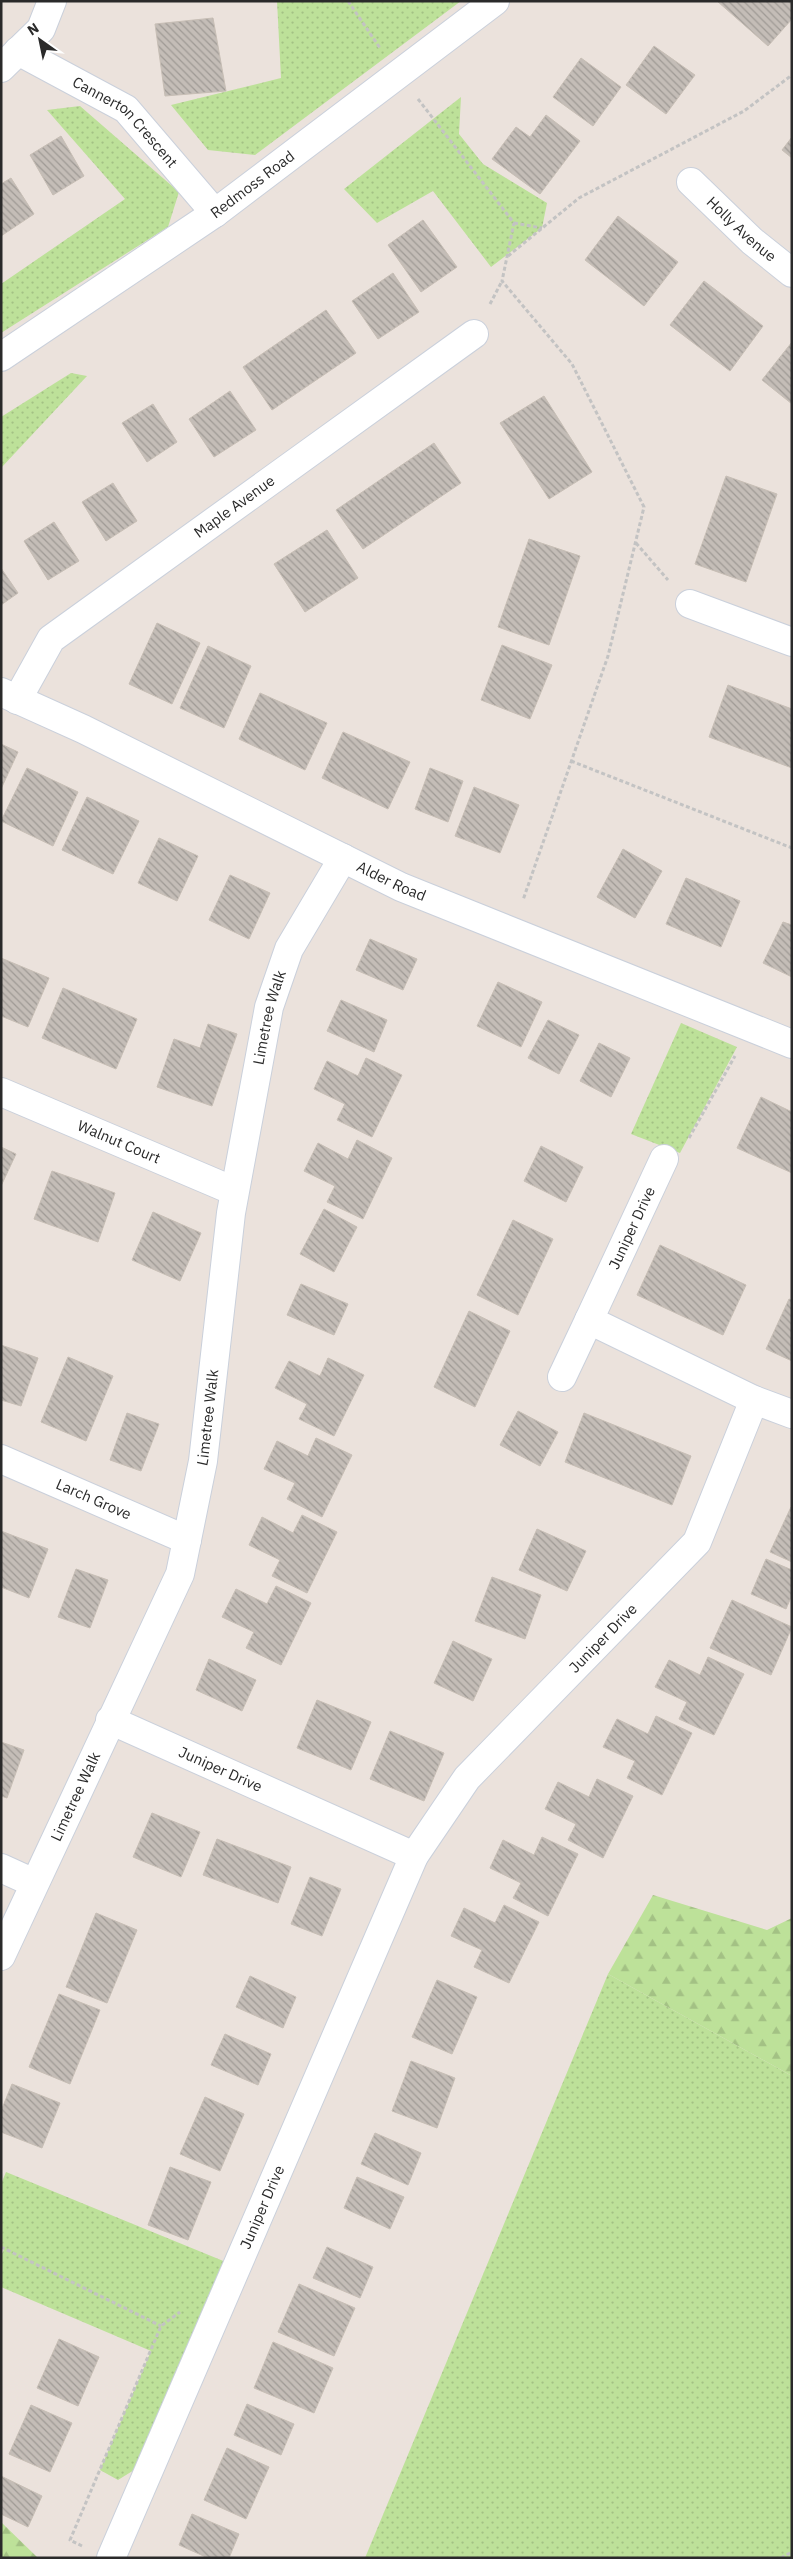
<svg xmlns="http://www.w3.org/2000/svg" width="793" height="2559" viewBox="0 0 793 2559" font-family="'IBM Plex Sans',sans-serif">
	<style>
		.grass { fill: url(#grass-dots) }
		.forest { fill: url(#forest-firs) }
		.building { fill: url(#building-back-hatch); stroke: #c7beb5 }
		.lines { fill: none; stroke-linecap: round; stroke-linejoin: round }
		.minor-casing { stroke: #cad0db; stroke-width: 30 }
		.path { stroke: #c3c3c3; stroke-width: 3; stroke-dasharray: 4 2.5; stroke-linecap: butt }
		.minor { stroke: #fff; stroke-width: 28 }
		.labels { text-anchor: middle; stroke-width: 4; stroke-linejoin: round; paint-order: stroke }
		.street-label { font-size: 15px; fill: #2a2a2a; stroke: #fff }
	</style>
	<defs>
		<pattern id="grass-dots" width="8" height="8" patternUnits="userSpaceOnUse" patternTransform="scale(1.25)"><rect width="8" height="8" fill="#bde199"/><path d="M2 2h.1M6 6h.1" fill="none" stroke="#a3c184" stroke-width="1.8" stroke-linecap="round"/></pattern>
		<pattern id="forest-firs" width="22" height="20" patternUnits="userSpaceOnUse" patternTransform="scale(1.25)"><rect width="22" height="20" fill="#bde199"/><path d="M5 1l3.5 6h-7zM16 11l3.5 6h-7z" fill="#a3c184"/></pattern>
		<pattern id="building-back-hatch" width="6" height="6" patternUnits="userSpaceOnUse" patternTransform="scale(1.25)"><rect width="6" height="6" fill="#c4bdb7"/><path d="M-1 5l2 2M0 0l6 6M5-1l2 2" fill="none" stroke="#9f9a95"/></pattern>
	</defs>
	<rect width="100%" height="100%" fill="#ebe2dc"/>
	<g class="grass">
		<path d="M277,1H461L255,155L208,150L171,105L281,78Z"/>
		<path d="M461,97L459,134L483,164L547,203L542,228L491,267L433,191L377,223L344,189Z"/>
		<path d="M80,106L179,192L168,227L1,333V284L125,199L47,110Z"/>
		<path d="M71,373L87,376L1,468V417Z"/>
		<path d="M681,1023L737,1047L680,1153L631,1134Z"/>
		<path d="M608,1974L792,2076V2558H365Z"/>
		<path d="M6,2172L238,2267L155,2457L118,2480L100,2470L151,2351L1,2287V2256L4,2249L1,2247V2184Z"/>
	</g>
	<g class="forest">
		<path d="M653,1895L767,1930L792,1918V2076L608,1974Z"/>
		<path d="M1,2522L38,2558H1Z"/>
	</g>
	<g class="building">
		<path d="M717,1H792V19L768,46Z"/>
		<path d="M213,18L226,91L165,96L155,24Z"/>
		<path d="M654,46L695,75L666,114L626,85Z"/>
		<path d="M581,58L621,87L593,126L553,97Z"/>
		<path d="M546,115L580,141L540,194L492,159L516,127L530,137Z"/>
		<path d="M61,136L84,176L53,195L30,155Z"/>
		<path d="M792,137V158L782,150Z"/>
		<path d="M11,178L34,214L1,236V184Z"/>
		<path d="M618,216L678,262L644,306L585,260Z"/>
		<path d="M423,220L457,267L421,292L388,245Z"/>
		<path d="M393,273L419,312L378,339L352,301Z"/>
		<path d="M704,281L763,326L730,371L670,325Z"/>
		<path d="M326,310L356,353L272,410L243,367Z"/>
		<path d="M792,342V404L762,380Z"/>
		<path d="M230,391L256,430L214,457L189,419Z"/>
		<path d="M544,396L592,472L549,499L500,423Z"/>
		<path d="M153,404L177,442L147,462L122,423Z"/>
		<path d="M434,443L461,483L363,549L336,510Z"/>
		<path d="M726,476L777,494L746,582L695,564Z"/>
		<path d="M113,483L137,521L106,541L82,502Z"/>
		<path d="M54,522L79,561L48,580L24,541Z"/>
		<path d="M327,530L358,578L305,612L274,564Z"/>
		<path d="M529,539L580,556L549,645L498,627Z"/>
		<path d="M1,568L18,593L1,605Z"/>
		<path d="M157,623L200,643L172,704L129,684Z"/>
		<path d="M502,645L552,665L530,719L481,700Z"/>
		<path d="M208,646L251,666L224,728L180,708Z"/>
		<path d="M728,685L792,709V768L709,737Z"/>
		<path d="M260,693L327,723L305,770L239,739Z"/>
		<path d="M343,732L410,762L388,809L322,778Z"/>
		<path d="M1,744L18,752L1,789Z"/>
		<path d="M27,768L78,792L53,846L1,821Z"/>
		<path d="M430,768L463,781L448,822L415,809Z"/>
		<path d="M474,787L519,805L500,853L455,836Z"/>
		<path d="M87,797L139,821L113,874L62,850Z"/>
		<path d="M159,838L198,856L177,901L138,883Z"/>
		<path d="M623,849L662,871L635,918L597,897Z"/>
		<path d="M230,875L270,893L249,939L209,920Z"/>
		<path d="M686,878L740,901L721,947L666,924Z"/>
		<path d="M783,922L792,925V977L763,963Z"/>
		<path d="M370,939L417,959L403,990L356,970Z"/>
		<path d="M1,958L49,978L28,1027L1,1016Z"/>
		<path d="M498,982L542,1002L521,1047L477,1026Z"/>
		<path d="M63,988L137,1019L116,1069L42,1038Z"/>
		<path d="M341,1000L387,1020L374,1052L327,1031Z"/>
		<path d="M548,1020L579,1035L559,1074L528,1058Z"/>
		<path d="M208,1024L237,1034L212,1106L157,1087L174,1039L200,1048Z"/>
		<path d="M599,1043L630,1058L611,1097L580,1081Z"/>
		<path d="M366,1058L402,1075L372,1137L337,1120L345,1104L314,1089L327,1061L358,1076Z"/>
		<path d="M761,1097L792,1112V1173L737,1148Z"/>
		<path d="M357,1140L392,1158L363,1219L327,1202L335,1186L304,1171L318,1143L348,1159Z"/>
		<path d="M541,1146L583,1167L566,1202L524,1181Z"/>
		<path d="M1,1147L16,1154L1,1186Z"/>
		<path d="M52,1171L115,1193L98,1242L34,1219Z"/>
		<path d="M324,1209L357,1227L334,1272L300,1254Z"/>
		<path d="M153,1212L201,1233L180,1281L132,1260Z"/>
		<path d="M513,1220L553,1239L518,1315L477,1295Z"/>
		<path d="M660,1245L746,1285L723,1335L637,1295Z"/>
		<path d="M301,1284L348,1304L334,1335L287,1315Z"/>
		<path d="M789,1299L792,1300V1361L766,1349Z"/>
		<path d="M469,1311L510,1331L475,1407L434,1387Z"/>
		<path d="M1,1345L38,1358L21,1406L1,1400Z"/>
		<path d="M68,1357L113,1376L86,1441L41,1422Z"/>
		<path d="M328,1358L364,1375L334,1436L299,1419L307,1404L275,1388L289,1361L320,1376Z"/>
		<path d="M518,1411L558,1432L540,1466L500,1445Z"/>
		<path d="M127,1413L159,1424L141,1471L110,1460Z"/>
		<path d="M584,1413L691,1456L672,1505L565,1462Z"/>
		<path d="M316,1438L352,1455L322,1517L287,1499L295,1483L264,1469L277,1441L308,1456Z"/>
		<path d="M791,1507H792V1562L770,1552Z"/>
		<path d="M302,1515L337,1532L307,1593L272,1576L280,1560L249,1545L262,1517L293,1533Z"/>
		<path d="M537,1529L586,1551L567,1591L519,1570Z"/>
		<path d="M1,1531L48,1549L29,1598L1,1587Z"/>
		<path d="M766,1559L792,1570V1595L786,1609L751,1594Z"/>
		<path d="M76,1569L108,1580L90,1628L58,1617Z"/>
		<path d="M492,1577L541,1595L525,1639L475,1621Z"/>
		<path d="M276,1586L311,1603L281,1665L246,1648L254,1632L222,1617L236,1589L267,1604Z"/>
		<path d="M732,1600L792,1627L771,1675L710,1648Z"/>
		<path d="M453,1641L492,1659L473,1701L434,1683Z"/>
		<path d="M708,1657L744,1674L714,1735L679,1719L687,1702L655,1687L669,1660L700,1675Z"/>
		<path d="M209,1659L256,1680L242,1711L196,1690Z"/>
		<path d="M317,1700L371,1722L351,1770L297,1748Z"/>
		<path d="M656,1716L692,1733L662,1795L627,1778L635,1761L603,1747L617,1719L648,1734Z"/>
		<path d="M390,1731L444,1753L424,1801L370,1779Z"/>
		<path d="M1,1742L24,1750L7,1798L1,1796Z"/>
		<path d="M597,1779L633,1796L603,1858L568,1840L576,1824L545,1809L558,1782L589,1797Z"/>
		<path d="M152,1813L200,1832L181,1877L133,1857Z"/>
		<path d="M542,1837L578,1854L548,1916L513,1898L521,1883L490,1868L503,1840L534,1855Z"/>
		<path d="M217,1839L291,1867L278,1903L203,1875Z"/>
		<path d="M310,1877L341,1889L322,1936L291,1924Z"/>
		<path d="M504,1905L539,1922L509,1983L474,1967L482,1950L451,1936L464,1908L495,1923Z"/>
		<path d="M96,1913L137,1930L107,2003L66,1987Z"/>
		<path d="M250,1976L296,1997L283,2028L236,2007Z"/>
		<path d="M437,1980L477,1997L452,2054L412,2037Z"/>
		<path d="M59,1994L100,2010L70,2084L29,2067Z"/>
		<path d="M225,2034L271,2054L258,2085L211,2065Z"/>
		<path d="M411,2061L455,2078L437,2128L392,2111Z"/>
		<path d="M12,2084L60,2103L42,2148L1,2132V2111Z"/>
		<path d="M205,2097L244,2114L220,2171L180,2154Z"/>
		<path d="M375,2133L421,2153L408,2185L361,2164Z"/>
		<path d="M170,2167L211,2182L188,2240L148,2225Z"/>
		<path d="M357,2177L404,2197L390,2229L344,2208Z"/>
		<path d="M327,2247L373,2267L360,2298L313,2278Z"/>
		<path d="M299,2284L355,2308L334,2356L278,2332Z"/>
		<path d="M59,2339L99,2357L78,2406L37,2388Z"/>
		<path d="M273,2342L333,2368L314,2413L254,2388Z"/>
		<path d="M247,2404L294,2424L281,2455L234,2435Z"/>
		<path d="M31,2405L72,2423L50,2472L9,2454Z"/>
		<path d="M227,2448L269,2467L246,2519L204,2500Z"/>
		<path d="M1,2476L42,2496L28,2527L1,2514Z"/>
		<path d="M192,2514L239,2534L229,2558H208L179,2545Z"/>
	</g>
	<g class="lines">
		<g class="minor-casing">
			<g id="minor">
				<path id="s1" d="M18,51L126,109L215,213"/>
				<path d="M1,68L41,29L52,1"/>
				<path id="s2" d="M691,182L752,241L792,273"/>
				<path id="s3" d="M1,357L215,213L495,1"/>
				<path d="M690,604L792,642"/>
				<path id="s4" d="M1,692L83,729L401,887L792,1044"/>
				<path id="s5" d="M17,700L51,639L474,334"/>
				<path id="s6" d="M1,1092L234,1191"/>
				<path d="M664,1159L589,1320L754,1400L792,1414"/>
				<path d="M562,1377L589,1320"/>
				<path id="s7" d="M1,1459L187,1540"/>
				<path id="s8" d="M110,1720L414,1856"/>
				<path d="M1,1868L34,1883"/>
				<path id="s9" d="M1,1956L180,1574L203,1461L231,1213L269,1007L289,949L343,858"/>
				<path id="s10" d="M111,2558L414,1856L467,1778L697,1542L754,1400"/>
			</g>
		</g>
		<g class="path">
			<path d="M348,1L380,48"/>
			<path d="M418,99L514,223L502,281L572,364L644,507L608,656L523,900"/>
			<path d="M514,223L542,228"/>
			<path d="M508,256L579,198L744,111L792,75"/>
			<path d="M490,304L502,281"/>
			<path d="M636,543L668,580"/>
			<path d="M571,761L792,848"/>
			<path d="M689,1138L735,1056"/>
			<path d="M1,2247L161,2326"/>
			<path d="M82,2546L70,2540L161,2326L180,2312"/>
			<path d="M781,2558L792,2552"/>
		</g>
		<use href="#minor" class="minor"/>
	</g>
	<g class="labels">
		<g class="street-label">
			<text dy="5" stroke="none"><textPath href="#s1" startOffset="130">Cannerton Crescent</textPath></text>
			<text dy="5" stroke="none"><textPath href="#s3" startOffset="305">Redmoss Road</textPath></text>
			<text dy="5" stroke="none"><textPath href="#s2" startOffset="69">Holly Avenue</textPath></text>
			<text dy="5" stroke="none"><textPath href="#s5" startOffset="296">Maple Avenue</textPath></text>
			<text dy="5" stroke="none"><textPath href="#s4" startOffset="434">Alder Road</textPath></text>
			<text dy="5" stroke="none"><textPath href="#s9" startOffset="986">Limetree Walk</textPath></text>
			<text dy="5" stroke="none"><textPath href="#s6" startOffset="128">Walnut Court</textPath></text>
			<text transform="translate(632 1228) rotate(-65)" y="5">Juniper Drive</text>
			<text dy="5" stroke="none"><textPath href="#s9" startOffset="581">Limetree Walk</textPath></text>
			<text dy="5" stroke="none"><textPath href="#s7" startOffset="101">Larch Grove</textPath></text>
			<text dy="5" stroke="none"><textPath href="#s10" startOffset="1054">Juniper Drive</textPath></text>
			<text dy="5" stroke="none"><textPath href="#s8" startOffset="121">Juniper Drive</textPath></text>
			<text dy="5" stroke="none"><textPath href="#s9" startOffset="176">Limetree Walk</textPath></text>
			<text dy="5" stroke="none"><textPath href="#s10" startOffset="382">Juniper Drive</textPath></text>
		</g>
	</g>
	<rect width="793" height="2559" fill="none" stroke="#2a2a2a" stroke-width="5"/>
	<g transform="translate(40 40) rotate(327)" stroke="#ffffff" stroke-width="4" paint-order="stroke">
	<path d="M0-4L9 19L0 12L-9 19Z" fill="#2a2a2a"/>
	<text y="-8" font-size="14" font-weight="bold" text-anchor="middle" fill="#2a2a2a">N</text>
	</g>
</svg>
